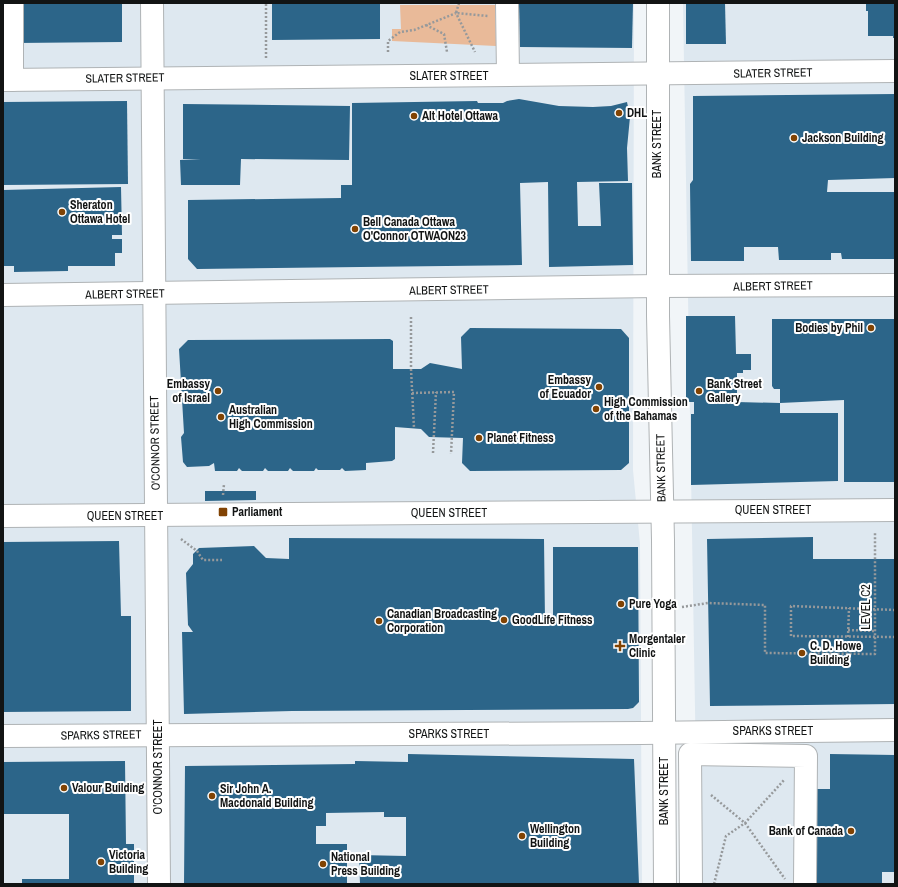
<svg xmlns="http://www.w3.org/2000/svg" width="898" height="887" viewBox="0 0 898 887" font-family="'Archivo Narrow',sans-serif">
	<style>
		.built { fill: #dee8f0 }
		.green { fill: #e9ba99 }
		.building { fill: #2c6589 }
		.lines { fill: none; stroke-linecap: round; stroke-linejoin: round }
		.minor-casing { stroke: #afb3b5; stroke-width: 24 }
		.major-casing { stroke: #afb3b5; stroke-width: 24 }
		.path { stroke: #96999b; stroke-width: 2.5; stroke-dasharray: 2 2; stroke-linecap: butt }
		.minor { stroke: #fff; stroke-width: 22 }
		.major { stroke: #fff; stroke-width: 22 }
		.poi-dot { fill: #814303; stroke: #fff; stroke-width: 1.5 }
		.labels { text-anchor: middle; stroke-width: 4; stroke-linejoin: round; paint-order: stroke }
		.street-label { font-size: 12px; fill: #121414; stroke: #fff }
		.poi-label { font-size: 12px; font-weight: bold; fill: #121414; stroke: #fff; text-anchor: start }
	</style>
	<rect width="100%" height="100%" fill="#f1f5f8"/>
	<g class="built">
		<path d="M3,3H634L633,470L640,544L642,884H3Z"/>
		<path d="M683,3H895V884H698Z"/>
	</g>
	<path class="green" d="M400,5H495L496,46L392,41V29H401Z"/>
	<g class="building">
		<path d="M16,3H122V42L16,43Z"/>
		<path d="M272,3H380V39L272,40Z"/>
		<path d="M519,3H633L632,48L520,47Z"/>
		<path d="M686,3H725L726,44H686Z"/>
		<path d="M866,3H895V38H893V36H868V11H866Z"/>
		<path d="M895,94V178L828,180L827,192H895V259H842L841,253H831V260H779L778,247H744V261H691L690,184L693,180V96Z"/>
		<path d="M519,99L559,106L593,107L611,106L627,102L630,117L627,148L628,181L577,182L578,226H601L599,183H632L633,265L549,267L548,182L520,183L522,265L197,269L188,259V200L341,198V185H352V103L477,101L478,103H503L507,101Z"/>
		<path d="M127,101L128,184L3,185V102Z"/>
		<path d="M183,104L350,106L349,160L241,159L240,185H181L180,160L201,159H183Z"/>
		<path d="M121,187L122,235H112V239H122V253H115V266H68V271L14,272V266H3V190Z"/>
		<path d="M686,316H735L736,354H751V370H743V373H737V402L780,403V413H838V481L691,485V414H694V402H686Z"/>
		<path d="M772,319H895V482H844V400L780,403V389H774L772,386Z"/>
		<path d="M470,328L621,329L629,338V463L621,470L470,471L462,463L463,438L429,437L421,429L395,427V459L392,461L366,463V470L345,471L342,468L340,470H318L316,468L314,471H293L290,468L288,471H268L265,468L263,471H242L239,468L237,471H215L214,463L209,466L187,467L183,462L181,437L184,433L179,349L188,340L390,339L393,341V369H421L430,363L462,369L461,337Z"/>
		<path d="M205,491H256V500L205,501Z"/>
		<path d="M813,537V559H895V704L710,706L707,539Z"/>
		<path d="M289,538L544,539L545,622L553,623V547H638L639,702L633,708L628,709L292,711L184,714L182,632H193L188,625L186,573L193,564V554L199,548L254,546L266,558L289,559Z"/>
		<path d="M119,541L121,616H131V711L3,712V542Z"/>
		<path d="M408,754L634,759L639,884H360L359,855L406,856V817H384V812L326,813V826H316V844H347V884H184L185,766L355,764V761L408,762Z"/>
		<path d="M830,754L895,755V872H882V884H807V789H830Z"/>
		<path d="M125,761L126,844H134V884H22V879H69V814H3V762Z"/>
	</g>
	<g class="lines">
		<g class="minor-casing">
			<g id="minor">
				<path d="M12,3V80"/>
				<path d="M507,3L508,75"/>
				<path d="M3,516L895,510"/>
				<path d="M3,736L642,733L895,730"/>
				<path d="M691,884L690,754L806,756L805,884"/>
			</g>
		</g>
		<g class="major-casing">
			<g id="major">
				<path d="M152,3L159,884"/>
				<path d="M658,3V316L663,540L665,884"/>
				<path d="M3,80L895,71"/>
				<path d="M3,295L658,286L895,285"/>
			</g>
		</g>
		<g class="path">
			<path d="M459,3L456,13L488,16"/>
			<path d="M426,25L444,34L447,52"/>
			<path d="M388,52V41L400,32L414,30L456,13L475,52"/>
			<path d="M266,58V3"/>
			<path d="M411,317V369L414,428"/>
			<path d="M412,393L454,392L451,454"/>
			<path d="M433,453L436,392"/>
			<path d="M223,495L224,484"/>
			<path d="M181,539L197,551L203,560H222"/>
			<path d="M682,607L708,603L765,605V653L875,654V533"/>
			<path d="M895,610L791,606V636L895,637"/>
			<path d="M848,630L875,631"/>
			<path d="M848,637L849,608"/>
			<path d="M711,795L745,823L785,879"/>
			<path d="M714,884L726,836L745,823L785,779"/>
		</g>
		<use href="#minor" class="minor"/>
		<use href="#major" class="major"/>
	</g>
	<g class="poi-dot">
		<circle cx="619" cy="113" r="4"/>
		<circle cx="414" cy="116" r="4"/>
		<circle cx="794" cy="138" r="4"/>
		<circle cx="62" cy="212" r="4"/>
		<circle cx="355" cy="229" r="4"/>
		<circle cx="871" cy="328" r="4"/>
		<circle cx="599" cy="387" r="4"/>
		<circle cx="218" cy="391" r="4"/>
		<circle cx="699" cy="391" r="4"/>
		<circle cx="596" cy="409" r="4"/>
		<circle cx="221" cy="417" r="4"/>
		<circle cx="479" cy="438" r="4"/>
		<rect x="218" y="507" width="10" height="10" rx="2"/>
		<circle cx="621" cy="604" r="4"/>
		<circle cx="504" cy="620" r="4"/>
		<circle cx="379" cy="621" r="4"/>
		<path d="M618 640h4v4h4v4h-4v4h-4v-4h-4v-4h4z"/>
		<circle cx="802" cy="653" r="4"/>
		<circle cx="64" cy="788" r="4"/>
		<circle cx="212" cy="796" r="4"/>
		<circle cx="851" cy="831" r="4"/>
		<circle cx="522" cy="836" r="4"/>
		<circle cx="101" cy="862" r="4"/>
		<circle cx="323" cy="864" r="4"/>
	</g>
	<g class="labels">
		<g class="street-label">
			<text transform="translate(773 73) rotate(-1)" y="4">SLATER STREET</text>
			<text x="449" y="80">SLATER STREET</text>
			<text transform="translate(125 78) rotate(-1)" y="4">SLATER STREET</text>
			<text transform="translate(657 144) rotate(-90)" y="4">BANK STREET</text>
			<text transform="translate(773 286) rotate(-1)" y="4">ALBERT STREET</text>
			<text transform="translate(449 290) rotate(-1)" y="4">ALBERT STREET</text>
			<text transform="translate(125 294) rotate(-1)" y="4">ALBERT STREET</text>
			<text transform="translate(155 443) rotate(-91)" y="4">O'CONNOR STREET</text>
			<text transform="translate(661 468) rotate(-91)" y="4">BANK STREET</text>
			<text x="773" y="514">QUEEN STREET</text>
			<text x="449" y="517">QUEEN STREET</text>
			<text x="125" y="520">QUEEN STREET</text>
			<text transform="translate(866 607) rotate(-90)" y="4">LEVEL C2</text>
			<text x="773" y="735">SPARKS STREET</text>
			<text x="449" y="738">SPARKS STREET</text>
			<text transform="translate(101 735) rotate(-1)" y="4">SPARKS STREET</text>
			<text transform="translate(158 767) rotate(-90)" y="4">O'CONNOR STREET</text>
			<text transform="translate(664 791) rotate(-90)" y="4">BANK STREET</text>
		</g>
		<g class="poi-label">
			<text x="627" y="117">DHL</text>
			<text x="422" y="120">Alt Hotel Ottawa</text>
			<text x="802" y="142">Jackson Building</text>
			<text x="70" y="209">Sheraton<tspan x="70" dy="14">Ottawa Hotel</tspan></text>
			<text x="363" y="226">Bell Canada Ottawa<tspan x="363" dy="14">O'Connor OTWAON23</tspan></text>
			<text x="863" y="332" text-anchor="end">Bodies by Phil</text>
			<text x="591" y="384" text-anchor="end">Embassy<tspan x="591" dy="14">of Ecuador</tspan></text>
			<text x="210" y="388" text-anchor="end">Embassy<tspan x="210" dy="14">of Israel</tspan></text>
			<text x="707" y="388">Bank Street<tspan x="707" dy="14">Gallery</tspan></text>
			<text x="604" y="406">High Commission<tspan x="604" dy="14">of the Bahamas</tspan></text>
			<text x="229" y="414">Australian<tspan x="229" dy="14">High Commission</tspan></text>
			<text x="487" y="442">Planet Fitness</text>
			<text x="232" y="516">Parliament</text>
			<text x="629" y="608">Pure Yoga</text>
			<text x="387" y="618">Canadian Broadcasting<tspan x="387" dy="14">Corporation</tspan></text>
			<text x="512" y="624">GoodLife Fitness</text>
			<text x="629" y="643">Morgentaler<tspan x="629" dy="14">Clinic</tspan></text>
			<text x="810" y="650">C. D. Howe<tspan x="810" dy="14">Building</tspan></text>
			<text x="72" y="792">Valour Building</text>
			<text x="220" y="793">Sir John A.<tspan x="220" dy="14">Macdonald Building</tspan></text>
			<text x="530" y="833">Wellington<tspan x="530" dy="14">Building</tspan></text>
			<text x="843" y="835" text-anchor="end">Bank of Canada</text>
			<text x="109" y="859">Victoria<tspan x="109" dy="14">Building</tspan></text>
			<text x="331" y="861">National<tspan x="331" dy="14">Press Building</tspan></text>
		</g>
	</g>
	<rect width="898" height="887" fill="none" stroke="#121414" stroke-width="8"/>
</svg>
